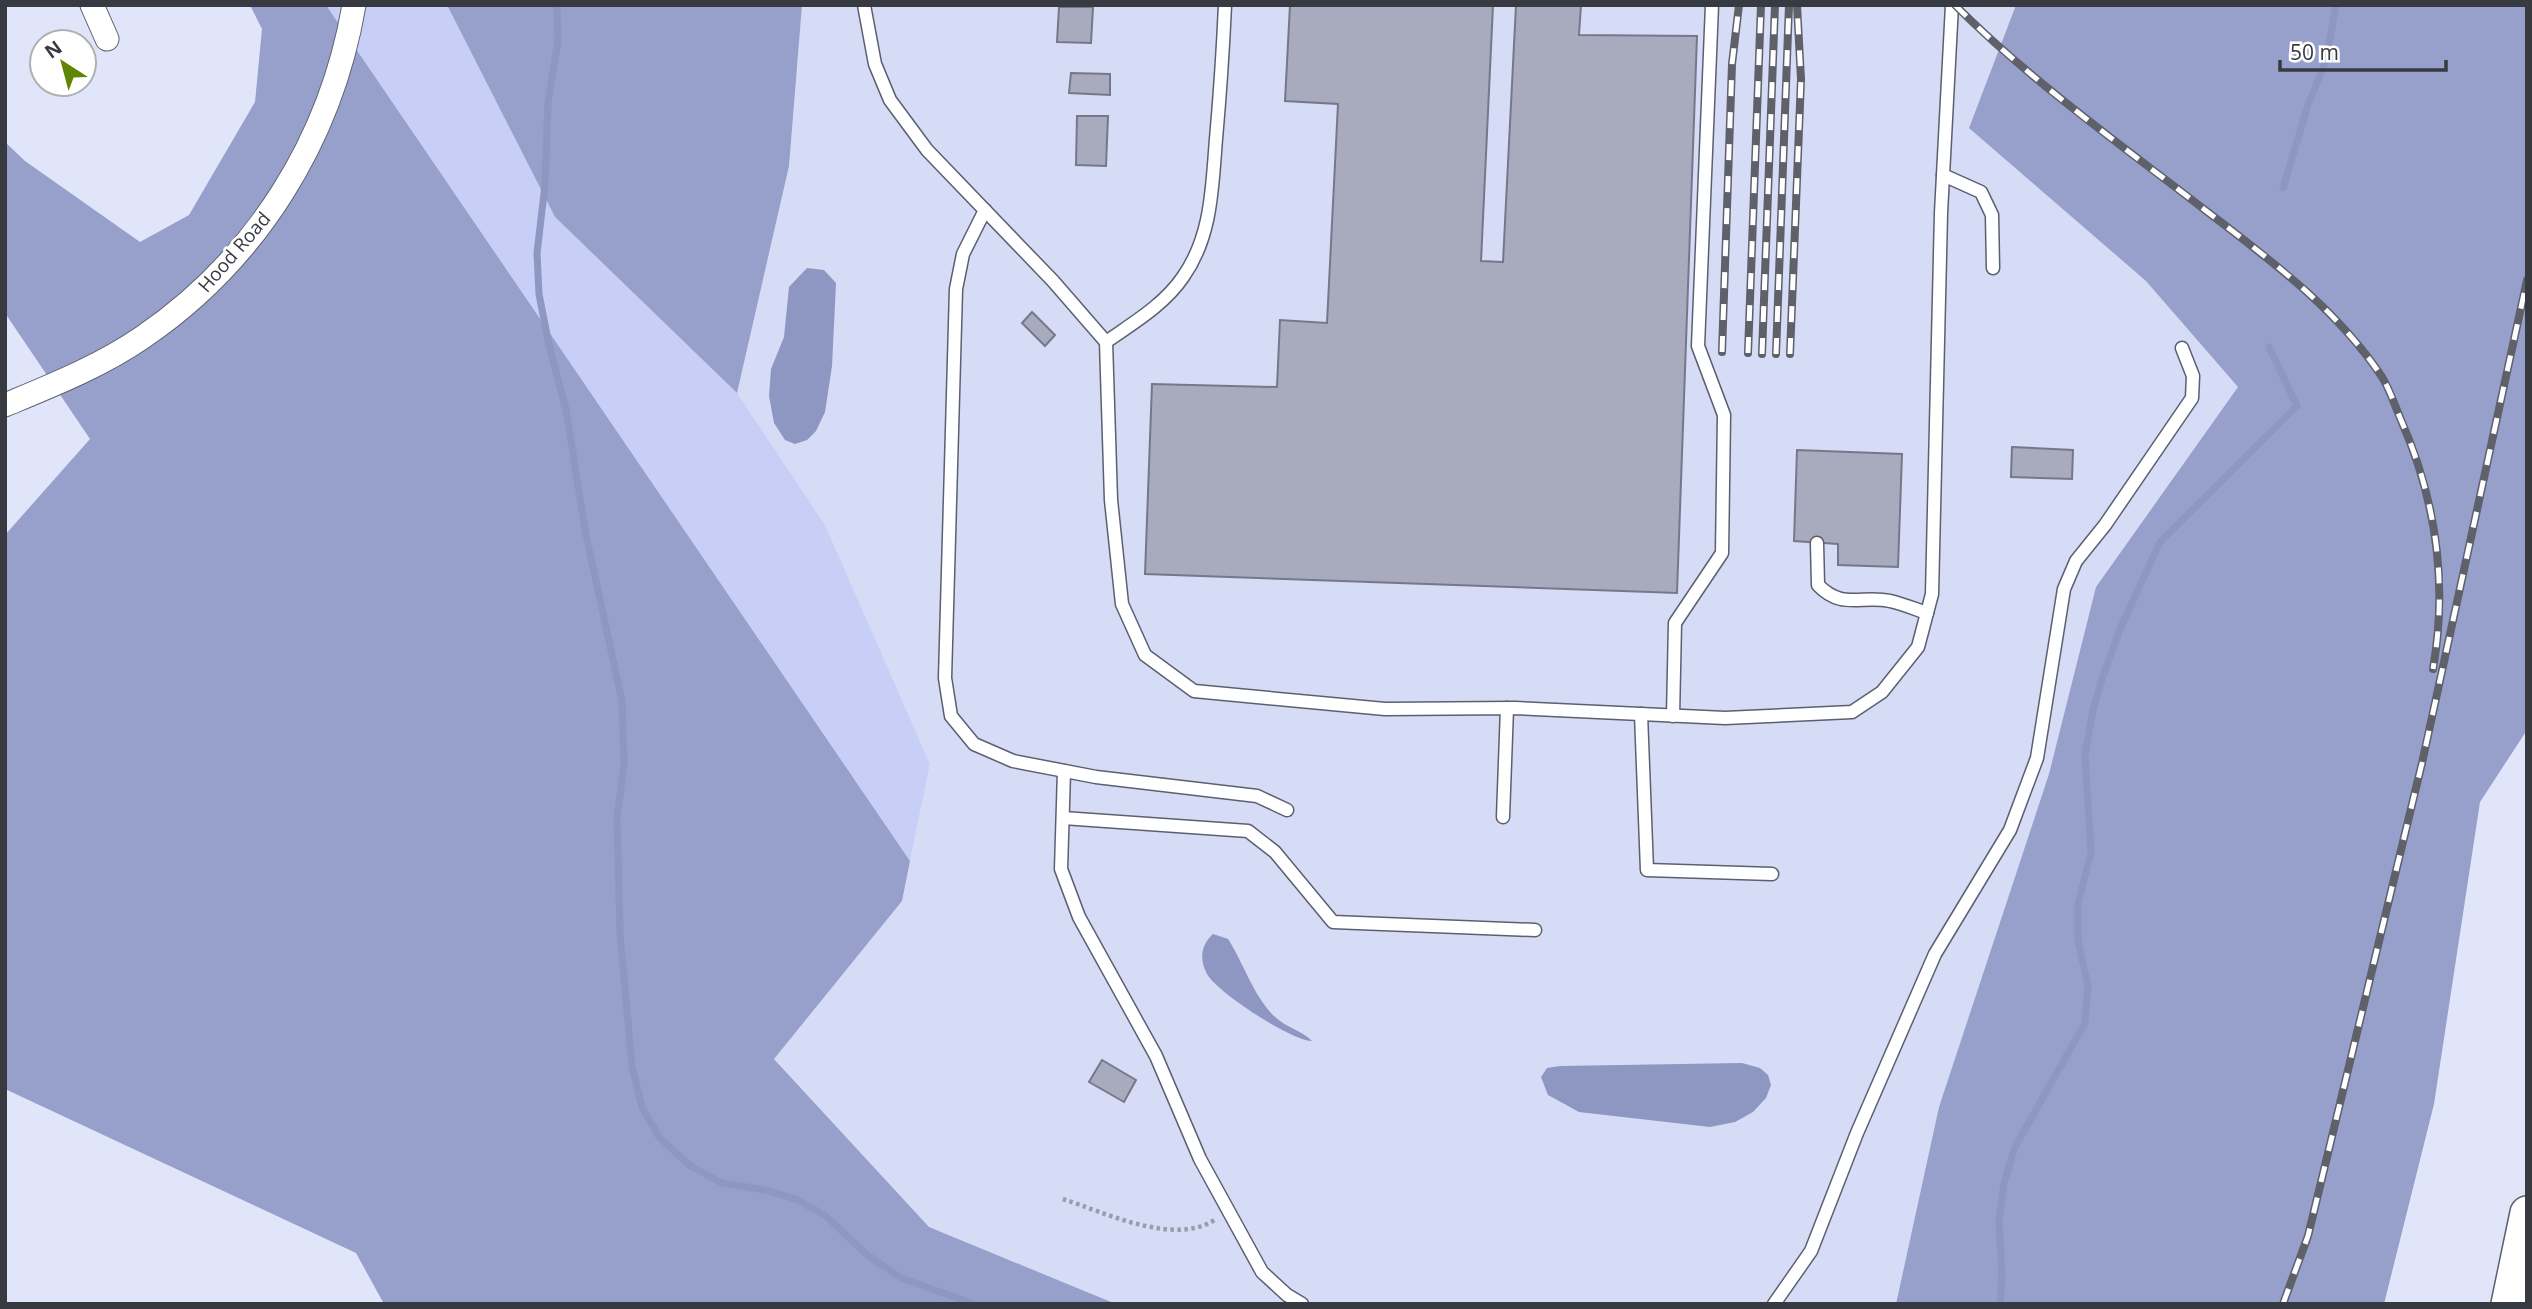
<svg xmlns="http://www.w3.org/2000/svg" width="2532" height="1309" viewBox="0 0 2532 1309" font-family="'Open Sans',sans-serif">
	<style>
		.built { fill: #d6dbf6 }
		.green { fill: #c7cff7 }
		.forest { fill: #979fcb }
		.water { fill: #8e96c2 }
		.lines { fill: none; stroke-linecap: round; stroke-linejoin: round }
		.stream { stroke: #8e96c2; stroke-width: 7 }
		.building { fill: #a7abbd; stroke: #75788a; stroke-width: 2 }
		.lane-casing { stroke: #5c5f70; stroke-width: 15 }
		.street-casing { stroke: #5c5f70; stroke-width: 25 }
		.secondary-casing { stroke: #5c5f70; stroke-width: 36 }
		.path { stroke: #999caa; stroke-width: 4.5; stroke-dasharray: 3.5 3.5; stroke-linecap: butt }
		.lane { stroke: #fff; stroke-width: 12 }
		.street { stroke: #fff; stroke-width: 23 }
		.secondary { stroke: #fff; stroke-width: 33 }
		.rail-casing { stroke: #5e606a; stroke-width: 8 }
		.rail { stroke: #fff; stroke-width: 5; stroke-dasharray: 16; stroke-linecap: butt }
		.labels { text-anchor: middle; stroke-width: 5; stroke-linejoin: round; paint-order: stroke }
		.street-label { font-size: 19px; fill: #383a41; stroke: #fff }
	</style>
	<rect width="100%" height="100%" fill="#e1e5f9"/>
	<path class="built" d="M802,5H2016L1969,128L2146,281L2238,387L2096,587L2049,774L1939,1107L1896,1304H1116L929,1227L774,1058L902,901L930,764L825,525L737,393L789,166Z"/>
	<path class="green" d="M326,5H447L555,217L737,393L825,525L930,764L910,861Z"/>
	<g class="forest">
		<path d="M250,5H326L910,861L902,901L774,1059L929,1227L1116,1304H384L356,1253L5,1089V535L90,439L5,313V142L25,161L140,242L189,215L255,102L262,29Z"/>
		<path d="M447,5H802L789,166L737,393L555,217Z"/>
		<path d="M2016,5H2527V730L2480,802L2434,1104L2384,1304H1896L1939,1107L2049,774L2096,587L2238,387L2146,281L1969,128Z"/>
	</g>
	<g class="water">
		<path d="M807,268L824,270L836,283L832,366L825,412L816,431L807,440L795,444L785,440L774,423L769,396L771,369L784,337L789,287Z"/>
		<path d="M1213,934L1228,939C1244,964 1253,995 1274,1016C1286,1028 1302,1030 1312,1041C1291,1041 1217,992 1207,974C1199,959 1201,945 1213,934Z"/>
		<path d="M1742,1063L1760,1068L1768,1075L1771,1085L1766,1098L1753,1112L1735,1122L1710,1127L1579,1112L1548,1095L1541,1077L1547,1068L1560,1066Z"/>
	</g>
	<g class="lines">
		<g class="stream">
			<path d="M557,5L558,41L548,103L545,185L537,253L539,294L549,345L566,410L586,535L622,701L624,765L617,817L620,933L632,1066L642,1107L659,1137L689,1165L722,1183L765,1190L796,1199L826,1216L867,1255L901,1278L974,1304"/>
			<path d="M2283,188L2308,105L2326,60L2336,5"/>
			<path d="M2000,1304L2002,1274L1999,1221L2004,1183L2015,1147L2085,1023L2088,986L2078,941V904L2091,852L2085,754L2093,710L2102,679L2120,629L2160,542L2297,406L2269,347"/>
		</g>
	</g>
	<g class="building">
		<path d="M1290,5H1493L1481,261L1503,262L1516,5H1581L1579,35L1697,36L1677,593L1145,574L1152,384L1277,387L1280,320L1327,323L1338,104L1285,101Z"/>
		<path d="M1059,7H1093L1091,43L1057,42Z"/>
		<path d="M1071,73L1110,74V95L1069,93Z"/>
		<path d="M1077,116H1108L1106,166L1076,165Z"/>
		<path d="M1032,312L1055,335L1045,346L1022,323Z"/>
		<path d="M2012,447L2073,450L2072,479L2011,477Z"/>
		<path d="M1797,450L1902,454L1898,567L1838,565V544L1794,541Z"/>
		<path d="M1102,1060L1136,1080L1124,1102L1089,1082Z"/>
	</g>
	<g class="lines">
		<g class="lane-casing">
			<g id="lane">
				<path d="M864,5L875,64L890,100L927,150L1053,281L1106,342L1111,500L1122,604L1145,655L1194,691L1385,709L1515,708L1725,718L1852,712L1882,692L1918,647L1932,594L1941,213L1952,5"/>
				<path d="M1943,175L1981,192L1992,215L1993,268"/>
				<path d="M985,210L963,254L956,289L945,678L951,716L974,744L1013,761L1096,777L1257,796L1287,810"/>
				<path d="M1106,342C1133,323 1164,305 1183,277C1212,236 1212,187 1216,139C1220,94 1223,50 1225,5"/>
				<path d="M1817,543L1818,585C1842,610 1861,595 1890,601C1903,604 1915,609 1927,613"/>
				<path d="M1641,714L1647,870L1772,874"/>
				<path d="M1673,716L1675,623L1722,553L1724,415L1698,346L1712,5"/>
				<path d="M1064,771L1061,869L1079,917L1156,1056L1200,1159L1262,1272L1287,1295L1302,1304"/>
				<path d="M1503,817L1507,708"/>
				<path d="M1063,818L1248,831L1275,852L1333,922L1535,930"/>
				<path d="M1774,1304L1811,1251L1857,1133L1935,954L2010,830L2037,758L2064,589L2076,561L2105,525L2192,398L2193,376L2182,348"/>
			</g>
		</g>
		<g class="street-casing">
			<g id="street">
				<path d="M92,5L107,39"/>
				<path d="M5,405C53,385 101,366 143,337C256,260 331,140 354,5"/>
			</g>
		</g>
		<g class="secondary-casing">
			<path id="secondary" d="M2508,1304L2527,1213"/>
		</g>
		<path class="path" d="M1063,1199C1106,1213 1175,1247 1216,1219"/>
		<use href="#lane" class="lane"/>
		<use href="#street" class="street"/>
		<use href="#secondary" class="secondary"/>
		<g class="rail-casing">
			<g id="rail">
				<path d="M1955,5C2032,82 2120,144 2205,210C2269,259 2337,309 2382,377C2390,390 2395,406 2401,420C2436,500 2448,583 2433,669"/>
				<path d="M1722,352L1732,64L1739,5"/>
				<path d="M1748,353L1761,5"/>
				<path d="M1762,354L1775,5"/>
				<path d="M1776,354L1789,5"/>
				<path d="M1790,354L1801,79L1797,5"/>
				<path d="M2283,1304L2308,1236L2422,763L2527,280"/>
			</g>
		</g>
		<use href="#rail" class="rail"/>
	</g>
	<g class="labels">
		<g class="street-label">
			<text transform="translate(234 252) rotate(-49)" y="7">Hood Road</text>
		</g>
	</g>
	<rect width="2532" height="1309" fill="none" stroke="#383a41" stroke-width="14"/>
	<g transform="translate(63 63) rotate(324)"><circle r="33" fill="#ffffff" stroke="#afb0b3" stroke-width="2"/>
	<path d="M0-5L12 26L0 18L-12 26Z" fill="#608403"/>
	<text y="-10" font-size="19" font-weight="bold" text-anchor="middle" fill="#383a41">N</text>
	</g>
	<path d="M2280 60v10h166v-10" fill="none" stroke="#383a41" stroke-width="3.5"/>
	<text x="2290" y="60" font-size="21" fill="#383a41" stroke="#ffffff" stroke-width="5" paint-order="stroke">50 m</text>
</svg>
